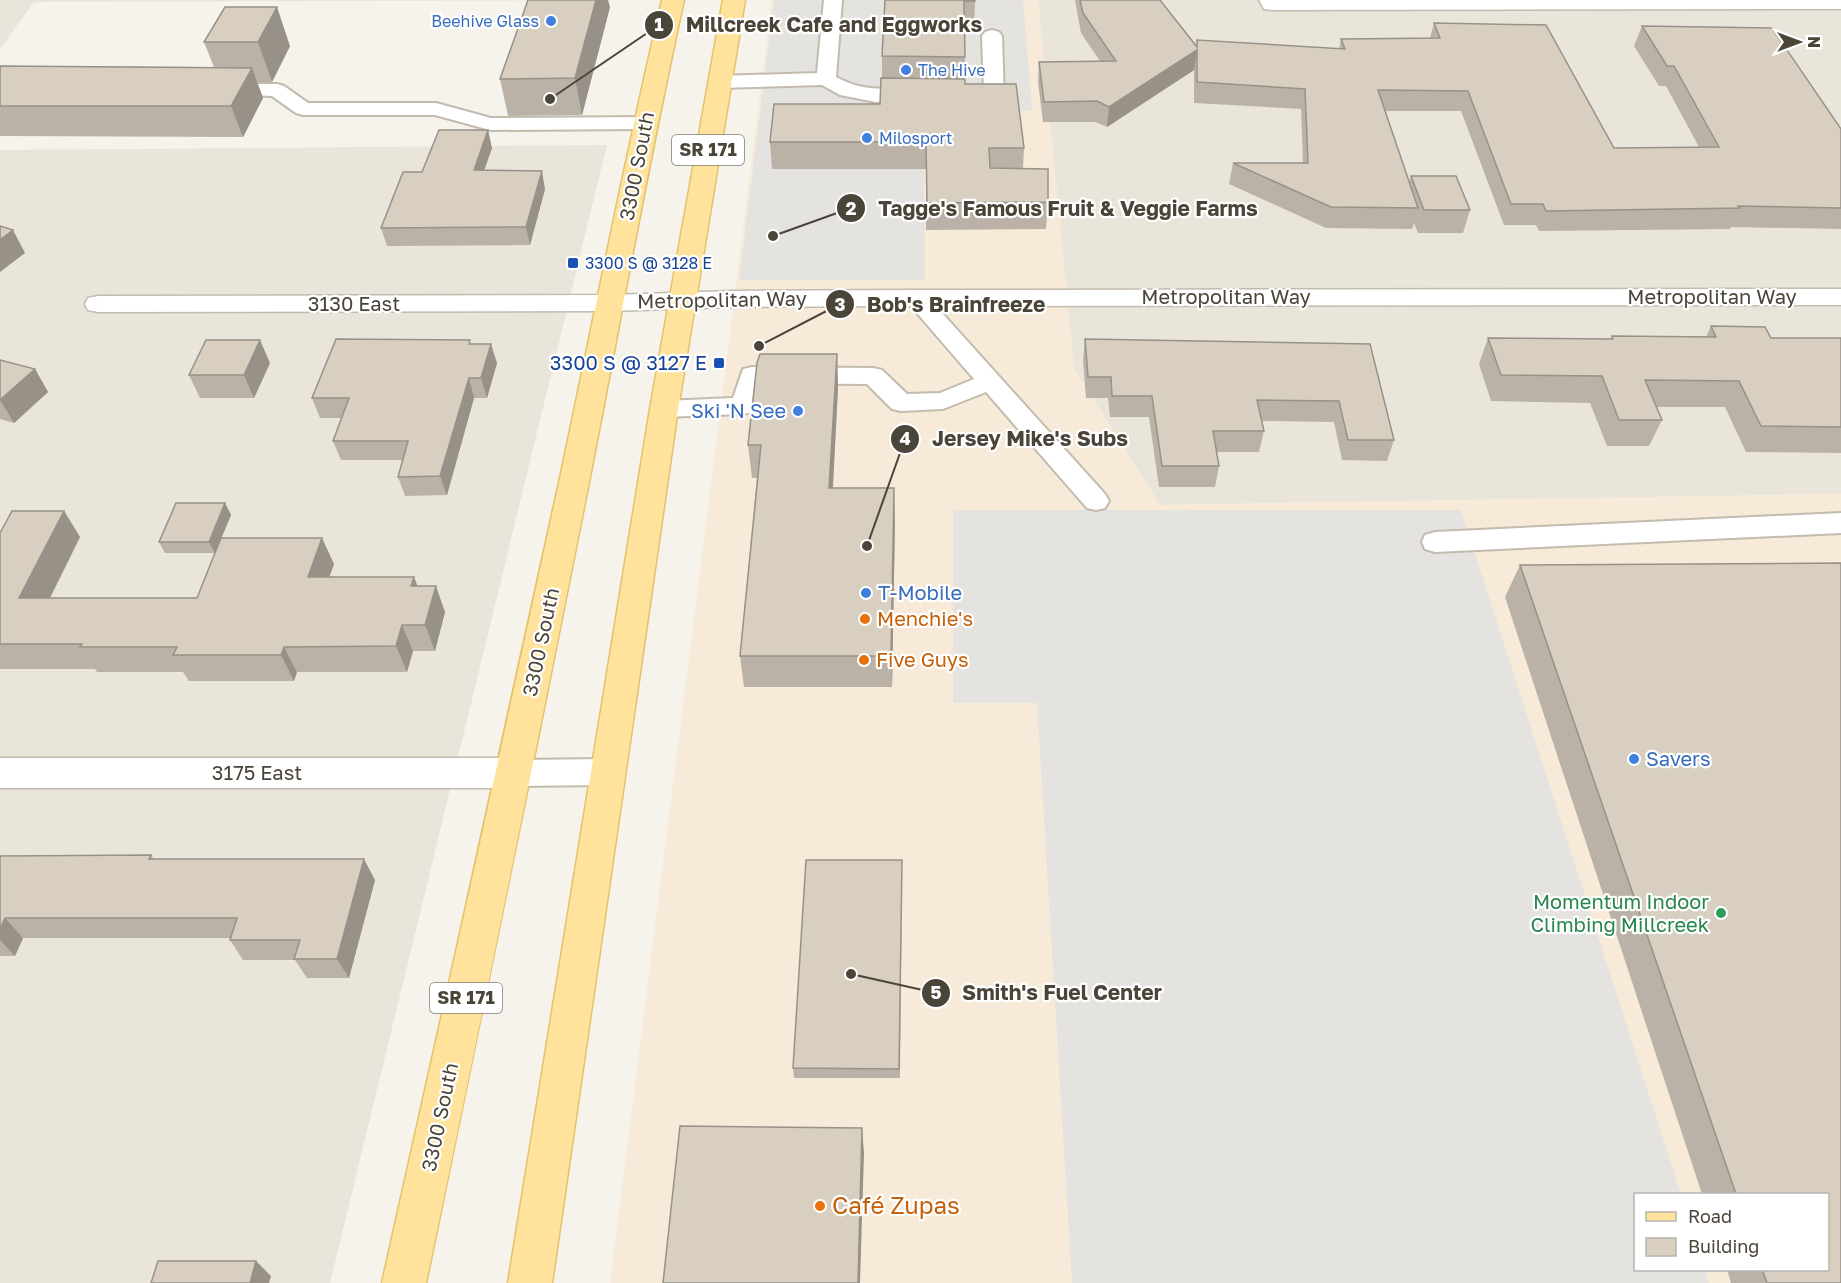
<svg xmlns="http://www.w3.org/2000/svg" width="1841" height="1283" viewBox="0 0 1841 1283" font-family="'Golos Text',sans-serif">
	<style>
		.residential { fill: #eae5da }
		.commercial { fill: #f7ead8; fill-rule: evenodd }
		.parking { fill: #e5e3e0 }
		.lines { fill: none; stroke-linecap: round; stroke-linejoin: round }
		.lane-casing { stroke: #c2bbae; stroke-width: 4 }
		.street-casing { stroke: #c2bbae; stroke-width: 3 }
		.primary-casing { stroke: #e6c16a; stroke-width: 3 }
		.lane { fill: #fff; fill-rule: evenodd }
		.street { fill: #fff; fill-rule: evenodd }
		.primary { fill: #ffe39c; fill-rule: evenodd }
		.wall { fill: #bab2a6 }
		.shaded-wall { fill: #979187 }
		.building { fill: #d8cfc1; stroke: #979187; stroke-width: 1.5 }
		.shop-dot { fill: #3f7fe0; stroke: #fff; stroke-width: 2 }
		.transit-dot { fill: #1a4fb4; stroke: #fff; stroke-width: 2 }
		.food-dot { fill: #e8710a; stroke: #fff; stroke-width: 2 }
		.leisure-dot { fill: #2e9e5b; stroke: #fff; stroke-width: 2 }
		.labels { text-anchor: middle; stroke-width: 4.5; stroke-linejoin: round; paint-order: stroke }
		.far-shop-label { font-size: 16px; fill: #366cbe; stroke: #fff; text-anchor: start }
		.far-transit-label { font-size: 16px; fill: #164399; stroke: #fff; text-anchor: start }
		.shield { fill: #fff; stroke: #817c74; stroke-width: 1.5 }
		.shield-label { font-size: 18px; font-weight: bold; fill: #4b4439 }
		.street-label { font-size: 20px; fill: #4b4439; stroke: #fff }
		.transit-label { font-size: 20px; fill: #164399; stroke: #fff; text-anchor: end }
		.shop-label { font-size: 20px; fill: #366cbe; stroke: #fff; text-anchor: start }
		.food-label { font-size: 20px; fill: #c56008; stroke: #fff; text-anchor: start }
		.leisure-label { font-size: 20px; fill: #27864d; stroke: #fff; text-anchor: end }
		.near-food-label { font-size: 24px; fill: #c56008; stroke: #fff; text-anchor: start }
		.leader { fill: none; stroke: #4b4439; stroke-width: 2 }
		.callout-dot { fill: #4b4439; stroke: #fff; stroke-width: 2 }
		.mark-label { font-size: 18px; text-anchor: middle; font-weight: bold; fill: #fff }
		.callout-label { font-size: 21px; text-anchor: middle; font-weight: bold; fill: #4b4439; stroke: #fff; stroke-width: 4.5; stroke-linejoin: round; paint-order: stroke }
	</style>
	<rect width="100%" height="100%" fill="#f6f3ec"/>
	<g class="residential">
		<path d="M0,0H626L34,2L0,49Z"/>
		<path d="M1038,0H1841V494L1160,505L1074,369Z"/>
		<path d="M607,145L330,1283H0V150Z"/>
	</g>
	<path class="commercial" d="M772,0H1038L1074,369L1160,505L1841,494V1283H610ZM1636,1194H1828V1270H1636Z"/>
	<g class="parking">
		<path d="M774,0H1023L1032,110L924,111L925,280H739Z"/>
		<path d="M953,510H1461L1681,1194H1636V1270H1705L1709,1283H1072L1037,703H953Z"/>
	</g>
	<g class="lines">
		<g class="lane-casing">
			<g id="lane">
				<path d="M824,0H842L836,77C873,97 891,83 926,92L929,96L926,100L876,102L840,95L822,85L719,88L712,86L709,82L712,78L719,76L817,73Z"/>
				<path d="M992,30L999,32L1002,36L1004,97L1001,101H961L958,97L961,93L984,91L982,36L985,32Z"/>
				<path d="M222,84H277L284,86L308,103H436L491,118L645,117L652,119L655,123L652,127L645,129L490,130L435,115H303L296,113L272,96L215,94L212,90L215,86Z"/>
				<path d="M916,291L924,293L1105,494L1109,501L1105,508L1096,510L1087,508L986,392L943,409L901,411L892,409L867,384L762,383L752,412L743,414L664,417L655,415L652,409L655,403L664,401L733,398L743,369L752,367L873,368L882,370L907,394L940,393L974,379L904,298L908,293Z"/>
				<path d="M1841,513V533L1435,552L1425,549L1422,542L1425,535L1435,532Z"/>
				<path d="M608,759L619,763L623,772L619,781L608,785L514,786L503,782L499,773L503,764L514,760Z"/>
			</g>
		</g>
		<g class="street-casing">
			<g id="street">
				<path d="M1259,0H1841V9L1272,10L1264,9Z"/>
				<path d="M1841,289V305L916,306L732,307L611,311L98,312L88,310L85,304L88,298L98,296L611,295L732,291L916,290Z"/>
				<path d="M0,758H514L527,763L532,773L527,783L514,788H0Z"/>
			</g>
		</g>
		<g class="primary-casing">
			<g id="primary">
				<path d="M662,0H684C649,158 621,318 590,477C537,746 482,1015 426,1283H382C442,1015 502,746 560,478C594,318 625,158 662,0Z"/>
				<path d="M723,0H745L678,409L552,1283H508L650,409Z"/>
			</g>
		</g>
		<use href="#lane" class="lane"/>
		<use href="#street" class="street"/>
		<use href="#primary" class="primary"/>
	</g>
	<g class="wall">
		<path d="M885,0H975L974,32H965V84L1024,148L1023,169L1048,202L1046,229L926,230V169H772L770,142L880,104L882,78V56Z"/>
		<path d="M1075,0H1160L1196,46L1197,40L1339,49L1341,39L1430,38L1434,23L1614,148L1699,147L1666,86H1659L1634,46L1642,26L1841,129V229L1731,227L1730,229L1539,231L1536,225H1504L1461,111H1385L1409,182L1411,176L1470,210L1463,233H1418L1414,223L1412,229L1326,228L1229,184L1233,163H1303L1301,109L1194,103V70L1107,127L1095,122H1043L1038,82L1039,62L1100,61L1081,33Z"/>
		<path d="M225,7L290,46L272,82H257L263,98L243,137L0,136V66L214,67L204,42Z"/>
		<path d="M610,7L582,115L508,116L500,79Z"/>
		<path d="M492,148L484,170L545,189L530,245L387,246L381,228L422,172Z"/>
		<path d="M1711,326L1771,338H1841V453L1746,452L1725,407H1656L1662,420L1649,446H1607L1590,403L1491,401L1479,364L1488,338L1610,339L1612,336L1706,337Z"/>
		<path d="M1085,339L1370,344L1394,440L1387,461L1342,460L1334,422L1262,421L1264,431L1259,452H1217L1219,466L1215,487H1159L1149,417H1110L1108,398H1086L1083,360Z"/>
		<path d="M471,344L497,363L487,398H474L447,495L405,496L398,477L402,460H341L333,441L342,418H320L312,398Z"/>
		<path d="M837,354L838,387L833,488L895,520L892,687H744L740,656L757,478H752L748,445Z"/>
		<path d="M0,360L35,369L48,392L14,423L0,419Z"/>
		<path d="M270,363L254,398H200L189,375Z"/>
		<path d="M225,503L231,515L215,553H165L159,542Z"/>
		<path d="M64,511L80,537L50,598H197L334,564L329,577H414L417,586L445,612L435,651H413L407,672H297L294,681H189L183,672H97L95,669H0V533Z"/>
		<path d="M1841,563V1283H1731L1727,1269H1827V1194H1702L1505,597L1520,565Z"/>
		<path d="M151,855L154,859L375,880L349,978H307L295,960H243L230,940V938H23L15,956H0V856Z"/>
		<path d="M902,871L900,1078H794L793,1068Z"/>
	</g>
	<g class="shaded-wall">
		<path d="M596,0H608L610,7L582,115L575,78Z"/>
		<path d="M277,7L290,46L272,82L258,42Z"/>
		<path d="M1197,50L1194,70L1107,127L1109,107Z"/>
		<path d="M252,68L263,98L243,137L231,106Z"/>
		<path d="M488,130L492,148L478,188L474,170Z"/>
		<path d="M542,171L545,189L530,245L526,227Z"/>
		<path d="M13,230L25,253L0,272V240Z"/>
		<path d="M260,340L270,363L254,398L244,375Z"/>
		<path d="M491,344L497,363L487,398L481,378Z"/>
		<path d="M837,354L838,387L831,520L829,488Z"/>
		<path d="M35,369L48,392L14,423L0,400Z"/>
		<path d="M469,378L474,398L447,495L440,476Z"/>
		<path d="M894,488L895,520L892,687L891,656Z"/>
		<path d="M225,503L231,515L215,553L209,542Z"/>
		<path d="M64,511L80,537L37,624L19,598Z"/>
		<path d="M322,538L334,564L320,603L308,577Z"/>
		<path d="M414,577L424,603L411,586Z"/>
		<path d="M436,586L445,612L435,651L425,625Z"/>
		<path d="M402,625L413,651L407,672L396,646Z"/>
		<path d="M284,647L297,672L294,681L281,655Z"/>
		<path d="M364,859L375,880L349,978L337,959Z"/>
		<path d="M5,918L23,938L15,956L0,940V929Z"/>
		<path d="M862,1128L864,1153L860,1283H858Z"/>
		<path d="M256,1261L271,1276L269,1283H250Z"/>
	</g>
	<g class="building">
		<path d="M528,0H596L575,78L500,79Z"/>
		<path d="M885,0H975V1H964L965,57L882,56Z"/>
		<path d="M1080,0H1160L1197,47V40L1345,49L1341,39L1440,38L1434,23L1546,25L1614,148L1719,147L1674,66H1667L1642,26L1772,28L1841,129V208L1738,206L1740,208L1546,211L1543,204H1511L1468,91L1378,90L1418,208L1331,207L1233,163H1308L1305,89L1197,82V50L1109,107L1097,101L1044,102L1039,62L1116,61L1083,13Z"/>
		<path d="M225,7H277L258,42H204Z"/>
		<path d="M0,66L252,68L231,106H0Z"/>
		<path d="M881,78L965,79V84H1016L1024,148H989L990,168L1048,169V202L927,203L926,142H770L774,104H880Z"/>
		<path d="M439,130H488L474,170L542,171L526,227L381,228L403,172H422Z"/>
		<path d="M1411,176H1456L1470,210H1424Z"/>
		<path d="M0,226L13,230L0,240Z"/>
		<path d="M1711,326L1765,327L1771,338H1841V427L1761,426L1739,381L1645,380L1662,420H1619L1602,376L1501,375L1488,338L1613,339L1612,336L1716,337Z"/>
		<path d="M336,339L470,340L469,344H491L481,378H469L440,476L398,477L408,441H333L349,398H312Z"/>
		<path d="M1085,339L1370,344L1394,440H1348L1339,401L1257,400L1264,431H1213L1219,466H1162L1152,396H1112L1111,377H1088Z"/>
		<path d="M206,340H260L244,375H189Z"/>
		<path d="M760,354H837L829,488H894L891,656H740L761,445H748L757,363Z"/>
		<path d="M0,360L35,369L0,400Z"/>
		<path d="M176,503H225L209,542H159Z"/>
		<path d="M12,511H64L19,598H197L221,538H322L308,577H414L411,586H436L425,625H402L396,646L284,647L281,655H173L177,647H80L82,644H0V533Z"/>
		<path d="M1841,563V1283H1767L1762,1269H1827V1194H1736L1520,565Z"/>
		<path d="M151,855L149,859H364L337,959H294L300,940H230L237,918H5L0,929V856Z"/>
		<path d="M806,860H902L899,1069L793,1068Z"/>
		<path d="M680,1126L862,1128L858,1283H663Z"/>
		<path d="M158,1261H256L250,1283H151Z"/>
	</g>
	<g class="shop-dot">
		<circle cx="551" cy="21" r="6"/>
		<circle cx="906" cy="70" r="6"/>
		<circle cx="867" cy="138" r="6"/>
		<circle cx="798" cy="411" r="6"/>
		<circle cx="866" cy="593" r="6"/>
		<circle cx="1634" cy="759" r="6"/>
	</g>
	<g class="transit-dot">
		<rect x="567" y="257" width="12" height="12" rx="3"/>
		<rect x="713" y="357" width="12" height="12" rx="3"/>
	</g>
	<g class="food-dot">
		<circle cx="865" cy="619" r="6"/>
		<circle cx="864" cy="660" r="6"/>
		<circle cx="820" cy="1206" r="6"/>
	</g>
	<circle class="leisure-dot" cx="1721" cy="913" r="6"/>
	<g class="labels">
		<g class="far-shop-label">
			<text x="539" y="27" text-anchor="end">Beehive Glass</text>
			<text x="918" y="76">The Hive</text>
			<text x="879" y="144">Milosport</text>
		</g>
		<g class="far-transit-label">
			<text x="585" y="269">3300 S @ 3128 E</text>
		</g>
		<g class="shield">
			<rect x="672" y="135" width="72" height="30" rx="4.5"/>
			<rect x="430" y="983" width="72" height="30" rx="4.5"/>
		</g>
		<g class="shield-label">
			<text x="708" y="156">SR 171</text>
			<text x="466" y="1004">SR 171</text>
		</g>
		<g class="street-label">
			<text transform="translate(637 166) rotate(-79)" y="7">3300 South</text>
			<text x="1226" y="304">Metropolitan Way</text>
			<text x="1712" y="304">Metropolitan Way</text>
			<text transform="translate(722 300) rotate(-1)" y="7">Metropolitan Way</text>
			<text x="354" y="311">3130 East</text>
			<text transform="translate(541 642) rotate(-78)" y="7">3300 South</text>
			<text x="257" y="780">3175 East</text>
			<text transform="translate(440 1117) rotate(-78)" y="7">3300 South</text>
		</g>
		<g class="transit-label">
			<text x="707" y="370">3300 S @ 3127 E</text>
		</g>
		<g class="shop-label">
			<text x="786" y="418" text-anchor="end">Ski 'N See</text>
			<text x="878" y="600">T-Mobile</text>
			<text x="1646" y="766">Savers</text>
		</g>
		<g class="food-label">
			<text x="877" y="626">Menchie's</text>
			<text x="876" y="667">Five Guys</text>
		</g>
		<g class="leisure-label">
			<text x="1709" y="909">Momentum Indoor<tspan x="1709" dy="23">Climbing Millcreek</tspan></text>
		</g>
		<g class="near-food-label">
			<text x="832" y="1214">Café Zupas</text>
		</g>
	</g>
	<path class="leader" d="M550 99L659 25M773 236L851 208M759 346L840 304M867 546L905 439M851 974L936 993"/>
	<g class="callout-dot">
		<circle cx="550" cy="99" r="6"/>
		<circle cx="773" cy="236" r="6"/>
		<circle cx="759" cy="346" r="6"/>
		<circle cx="867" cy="546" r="6"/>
		<circle cx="851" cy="974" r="6"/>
		<circle cx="659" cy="25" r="15"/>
		<circle cx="851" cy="208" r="15"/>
		<circle cx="840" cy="304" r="15"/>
		<circle cx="905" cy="439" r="15"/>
		<circle cx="936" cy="993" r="15"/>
	</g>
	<g class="mark-label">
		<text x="659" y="31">1</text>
		<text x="851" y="215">2</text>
		<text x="840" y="311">3</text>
		<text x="905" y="445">4</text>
		<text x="936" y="999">5</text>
	</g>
	<g class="callout-label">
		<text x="834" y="32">Millcreek Cafe and Eggworks</text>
		<text x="1068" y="216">Tagge's Famous Fruit &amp; Veggie Farms</text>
		<text x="956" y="312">Bob's Brainfreeze</text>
		<text x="1030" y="446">Jersey Mike's Subs</text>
		<text x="1062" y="1000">Smith's Fuel Center</text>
	</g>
	<rect x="1634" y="1193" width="195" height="78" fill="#ffffff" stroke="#b7b4b0" stroke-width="1.5"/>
	<rect x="1646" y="1212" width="30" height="9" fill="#ffe39c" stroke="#b7b4b0" stroke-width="1.5"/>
	<text x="1688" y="1223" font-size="18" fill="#4b4439">Road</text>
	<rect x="1646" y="1238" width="30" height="18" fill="#d8cfc1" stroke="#b7b4b0" stroke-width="1.5"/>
	<text x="1688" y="1253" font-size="18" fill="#4b4439">Building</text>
	<g transform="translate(1799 42) rotate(90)" stroke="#ffffff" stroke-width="4.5" paint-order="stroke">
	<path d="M0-4.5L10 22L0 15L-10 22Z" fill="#4b4439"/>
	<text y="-9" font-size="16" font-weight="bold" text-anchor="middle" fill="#4b4439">N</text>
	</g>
</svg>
